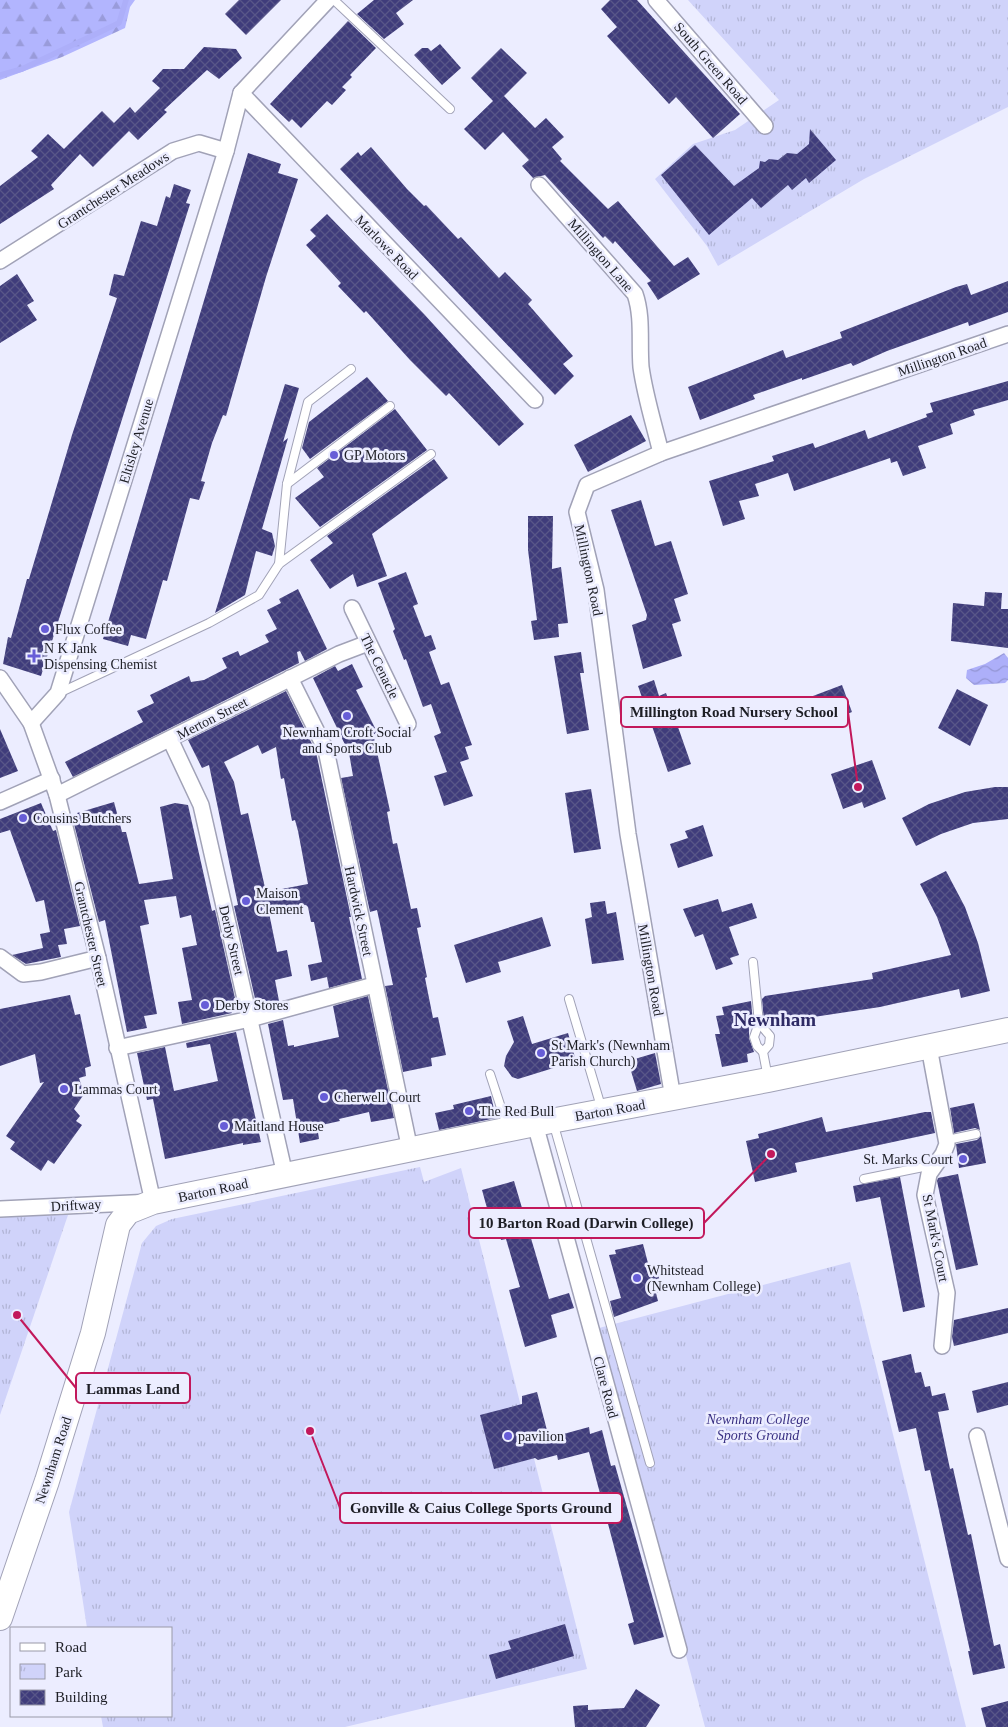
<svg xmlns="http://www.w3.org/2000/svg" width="1008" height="1727" viewBox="0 0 1008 1727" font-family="Georgia,serif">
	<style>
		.forest { fill: url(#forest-firs) }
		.park { fill: url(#park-tufts) }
		.water { fill: url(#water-waves) }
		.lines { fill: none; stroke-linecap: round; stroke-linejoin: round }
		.stream { stroke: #adaff9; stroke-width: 5.5 }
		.building { fill: url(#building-cross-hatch); fill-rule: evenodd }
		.service-casing { stroke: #a1a2b7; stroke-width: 10 }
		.minor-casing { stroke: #a1a2b7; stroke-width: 18 }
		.primary-casing { stroke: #a1a2b7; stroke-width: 26 }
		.service { stroke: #fff; stroke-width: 8 }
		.minor { stroke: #fff; stroke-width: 15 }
		.primary { stroke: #fff; stroke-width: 24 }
		.poi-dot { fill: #675dd7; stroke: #ecedff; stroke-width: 2 }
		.labels { text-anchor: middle; stroke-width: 5; stroke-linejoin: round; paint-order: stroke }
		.street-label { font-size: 14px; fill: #1d1e25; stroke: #ecedff }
		.poi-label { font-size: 14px; fill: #1d1e25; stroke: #ecedff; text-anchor: start }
		.park-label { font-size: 14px; font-style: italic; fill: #393083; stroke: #ecedff }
		.district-label { font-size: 19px; font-weight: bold; fill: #2e2a65; stroke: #ecedff }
		.leader { fill: none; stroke: #c2185b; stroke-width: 2 }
		.callout-dot { fill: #c2185b; stroke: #ecedff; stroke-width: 2 }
		.callout { fill: #ecedff; stroke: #c2185b; stroke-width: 2 }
		.callout-label { font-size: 15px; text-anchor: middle; font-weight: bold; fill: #1d1e25 }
	</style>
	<defs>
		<pattern id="forest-firs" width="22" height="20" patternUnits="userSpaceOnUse" patternTransform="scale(1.25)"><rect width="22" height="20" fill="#b2b5fe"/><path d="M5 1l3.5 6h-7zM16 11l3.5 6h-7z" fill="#999bda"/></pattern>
		<pattern id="park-tufts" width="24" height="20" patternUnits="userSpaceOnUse" patternTransform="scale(1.25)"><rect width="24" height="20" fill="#d0d3fa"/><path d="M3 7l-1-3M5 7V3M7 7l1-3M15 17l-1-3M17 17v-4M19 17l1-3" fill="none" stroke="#b2b5d6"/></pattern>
		<pattern id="water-waves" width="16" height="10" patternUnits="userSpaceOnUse" patternTransform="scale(1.25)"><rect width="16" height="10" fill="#adaff9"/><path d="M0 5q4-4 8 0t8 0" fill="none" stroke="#9496d5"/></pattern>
		<pattern id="building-cross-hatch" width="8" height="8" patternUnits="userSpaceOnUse" patternTransform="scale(1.25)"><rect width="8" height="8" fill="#3f3c7b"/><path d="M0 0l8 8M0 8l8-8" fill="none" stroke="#585688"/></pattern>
	</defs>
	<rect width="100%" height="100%" fill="#ecedff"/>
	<path class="forest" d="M0,0H135L130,7L125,28L62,57L0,80Z"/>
	<g class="park">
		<path d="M688,0H1008V107L864,179L718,266L707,246L655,179L693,144L735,130L779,100Z"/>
		<path d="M420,1167L424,1182L461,1168L587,1669L345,1727H103L101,1716H171V1628H87L69,1512L142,1243L156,1226L172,1219Z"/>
		<path d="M68,1215L0,1415V1216Z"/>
		<path d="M850,1262L966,1727H705L599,1328Z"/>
	</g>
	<path class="water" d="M1004,653L1008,658V680L1005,683L974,685L966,678L967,670L985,664Z"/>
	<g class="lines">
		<path class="stream" d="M0,75L22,69L119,23L126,0"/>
	</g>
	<g class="building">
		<path d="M239,0H281L246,35L225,14Z"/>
		<path d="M374,0H413L396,13L404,24L384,39L357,14Z"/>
		<path d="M610,0H637L740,114L713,138L676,97L669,104L607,36L617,27L601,9Z"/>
		<path d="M348,21L376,48L350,75L352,77L342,87L346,90L332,105L327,101L301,128L292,119L289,122L270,104Z"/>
		<path d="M440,44L461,68L442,85L414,55L422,48H428L431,51Z"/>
		<path d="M204,47L236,49L242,58L219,79L207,70L164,110L167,112L138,140L129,131L93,167L80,154L51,185L54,189L0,224V186L38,157L31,151L48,134L64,149L102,111L114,123L130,107L135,113L160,88L152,81L163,69H184Z"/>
		<path d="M501,48L527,73L504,96L535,128L546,118L564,137L552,147L562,159L560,161L608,209L618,201L674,266L688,257L700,274L658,300L647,283L651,281L615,241L613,244L605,236L603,238L545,175L533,178L522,166L529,160L503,132L485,150L464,129L493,101L471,78Z"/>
		<path d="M810,129L836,160L809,183L806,178L792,190L788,185L761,208L752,198L709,235L661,175L695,145L734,186L759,168L760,161L765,162L769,159L778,160L787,153L797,154L809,144Z"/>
		<path d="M371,147L407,189L424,206L426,205L458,239L461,237L499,278L505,272L532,300L528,304L573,356L563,364L574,376L555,395L340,169L358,152L361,156Z"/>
		<path d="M248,153L281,164L278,173L298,179L266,277L226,416L223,415L212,443L201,481L205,482L199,500L190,498L167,581L163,580L146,639L131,635L128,646L103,639Z"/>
		<path d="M174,184L191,190L186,203L190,204L41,676L3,664L8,637L11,638L27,579H29L72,435L117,298L109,295L114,274L124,276L141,221L157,226L166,196L170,198Z"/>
		<path d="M327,214L424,314L524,424L499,446L449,393L446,396L410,360L366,311L364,313L338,286L341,283L306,245L316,236L310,230Z"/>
		<path d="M17,274L34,301L27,305L37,320L0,343V286Z"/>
		<path d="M1008,281V312L969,326L968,322L887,351L853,366L851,363L802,380V378L753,395L755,399L700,420L688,387L783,350L786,358L842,338L840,332L956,287L967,284L971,295Z"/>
		<path d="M367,377L388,401L310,459L302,448L309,422Z"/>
		<path d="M1008,381V400L973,410L975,415L950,424L953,434L918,446L926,468L903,476L897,461L891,463L890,458L794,491L788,473L755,484L759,496L739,501L745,519L723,526L709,481L774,461L772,456L813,443L815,448L865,430L868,439L927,417L926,414L933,412L930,403Z"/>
		<path d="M285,384L299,388L283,442L288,438L262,529L272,533L275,546L272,556L256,551L245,595L215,613Z"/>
		<path d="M395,409L427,450L320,527L295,498L324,477L317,468Z"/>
		<path d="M631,415L646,441L588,472L574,445Z"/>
		<path d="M434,459L448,478L372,534L387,576L357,587L353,574L330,589L310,560L333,543L327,536Z"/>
		<path d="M641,500L655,546L671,541L688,594L674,599L681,621L672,624L682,656L643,669L632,625L646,620L647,615L611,510Z"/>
		<path d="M528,516H553L552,569L561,567L568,623L558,624L559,637L534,640L531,621L537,620L528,550Z"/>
		<path d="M406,572L418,604L413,606L425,637L431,635L436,649L429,652L441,685L449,682L472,745L465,747L469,759L460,762L473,796L444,806L434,776L447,772L434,736L441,733L431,704L423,707L406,659L404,660L393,631L395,629L378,583Z"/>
		<path d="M298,589L327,649L305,661L300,651L297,652L299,663L73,777L65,762L143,722L137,711L154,703L150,695L189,676L191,682L204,680L227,668L222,658L238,651L240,656L269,642L265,635L277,629L267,610L281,603L279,599Z"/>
		<path d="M985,592L1002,593L1001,609H1008V648L951,641L953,603L984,606Z"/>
		<path d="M581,652L584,673H580L589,730L567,734L554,656Z"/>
		<path d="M352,664L363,687L356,690L379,736L374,738L390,811L387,812L393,844L397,843L411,909L417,908L421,927L417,928L427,977L425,978L433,1018L438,1017L446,1055L431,1058L432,1066L403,1072L385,986L393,985L377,910L370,912L341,778L353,776L349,753L313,678L335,666L338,671Z"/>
		<path d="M654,680L659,696L666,693L691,764L668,772L638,686Z"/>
		<path d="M842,685L852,712L815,726L805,699Z"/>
		<path d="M957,689L988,705L970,746L938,728Z"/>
		<path d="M286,691L316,752L351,917H349L362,979L329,988L327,977L311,981L308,965L322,962L314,922H311L308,907L306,905L269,913L277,952L287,950L292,976L275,980L279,1001L264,1005L263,1002L256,1003L234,906L238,905L209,765L202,768L188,740ZM258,745L262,754L276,747L281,779L284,778L292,821L295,820L298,831L308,884L266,892L248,813L241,815L234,782L224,762Z"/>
		<path d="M0,729L18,771L0,778Z"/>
		<path d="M872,760L886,799L864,808L862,802L843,809L831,774Z"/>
		<path d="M995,787H1008V819L973,823L941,834L916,846L902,818L929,804L965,792Z"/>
		<path d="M591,789L601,849L574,853L565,793Z"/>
		<path d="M114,802L122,832H126L139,884L173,879L160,807L175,803L188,805L212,911L215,910L237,1007L231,1008L232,1013L182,1024L178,1002L192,1000L182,948L197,945L191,915L180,918L176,896L144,900L149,924L140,926L157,1014L144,1016L147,1028L127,1032L105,920L99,922L74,824L80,822L77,813Z"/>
		<path d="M41,803L53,831L56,830L80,926L64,929L67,944L58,945L61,957L26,964L12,955L43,948L40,934L50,932L44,900L36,902L10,830L0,833V819Z"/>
		<path d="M703,825L713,856L678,868L670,844L688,838L685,831Z"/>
		<path d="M946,871L965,907L978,943L990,991L961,998L959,989L880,1007L767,1024L764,1021L762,999L765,996L873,979L872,973L951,955L937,917L920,884Z"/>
		<path d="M718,899L722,912L752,903L757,918L729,927L739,955L730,958L733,964L716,970L703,934L695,937L683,909Z"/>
		<path d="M605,901L607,914L616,912L624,960L592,964L585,919L592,917L590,903Z"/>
		<path d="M542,917L551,946L498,962L501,972L466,983L454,945Z"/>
		<path d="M70,995L75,1015L80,1014L91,1066L85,1068L86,1076L79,1078L84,1094L74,1109L80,1116L76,1121L82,1125L54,1164L48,1160L41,1171L10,1149L15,1142L6,1136L44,1082L40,1083L35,1054L0,1066V1009Z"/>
		<path d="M368,996L394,1118L371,1122L369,1112L339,1119L340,1121L317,1126L319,1139L300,1143L293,1099L283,1100L268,1024L283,1020L288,1046L294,1045V1047L339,1037L333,1006Z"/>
		<path d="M751,1001L753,1022L752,1026L749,1027V1038L754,1052L747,1054L748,1062L722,1067L715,1034H720L716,1016L724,1015L722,1007Z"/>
		<path d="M523,1016L532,1044L568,1033L576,1061L518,1079L512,1077L504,1066L506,1056L514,1042L507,1021Z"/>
		<path d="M236,1032L261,1142L243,1145V1143L165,1159L153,1099L147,1100L137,1053L165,1047L174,1091L218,1081L210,1044L187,1048L186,1043Z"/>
		<path d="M655,1053L661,1084L637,1091L628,1061Z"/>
		<path d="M491,1096L496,1118L439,1130L435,1113L454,1109L453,1105Z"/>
		<path d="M974,1103L980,1130L975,1128L954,1133L950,1108Z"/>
		<path d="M925,1112H931L935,1133L795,1163L797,1172L755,1182L746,1141L759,1138L758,1134L822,1117L826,1132Z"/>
		<path d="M981,1136L986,1163L959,1168L956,1144L977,1140Z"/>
		<path d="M958,1174L978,1265L956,1270L937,1181L938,1178Z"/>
		<path d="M900,1177L925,1307L903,1312L880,1197L856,1202L853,1186Z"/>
		<path d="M514,1181L549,1299L569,1293L574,1308L551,1315L557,1337L525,1347L509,1290L520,1287L506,1239L501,1240L495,1218L490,1219L482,1190Z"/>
		<path d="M643,1244L649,1267L652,1266L654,1272L658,1274L660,1282L657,1285L659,1292L656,1293L658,1301L614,1317L610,1301L621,1298L609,1255L616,1254L615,1250Z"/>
		<path d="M1008,1308V1333L954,1346L952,1337L954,1320Z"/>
		<path d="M911,1354L915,1373L921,1372L925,1387L930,1386L932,1396L945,1393L949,1410L938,1412L950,1469L953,1468L968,1535L971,1534L994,1646L1000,1644L1005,1668L973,1675L968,1651H970L930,1470L925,1471L916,1428L899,1432L882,1361Z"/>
		<path d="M1008,1382V1405L977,1413L972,1391Z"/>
		<path d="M537,1392L549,1438L589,1427L590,1434L602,1430L611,1466L615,1465L664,1637L634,1645L628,1624L634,1622L589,1452L558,1460L557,1455L538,1460L535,1458L494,1469L480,1415L522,1404V1396Z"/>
		<path d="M565,1624L574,1656L496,1679L489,1655L511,1649L508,1641Z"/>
		<path d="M636,1689L660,1705L646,1727H575L573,1706L588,1705V1710L624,1708Z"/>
		<path d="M1008,1701V1727H986L981,1708Z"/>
	</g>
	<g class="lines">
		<g class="service-casing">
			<g id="service">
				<path d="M334,0L450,109"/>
				<path d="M287,484L390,406"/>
				<path d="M279,564L287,484L308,402L351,369"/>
				<path d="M59,693L209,623L259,595L279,564L431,454"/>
				<path d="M753,962L759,1023L770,1036L769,1045L763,1052L768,1078"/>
				<path d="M569,999L602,1110"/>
				<path d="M759,1023L754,1037L757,1046L763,1052"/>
				<path d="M490,1074L507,1126"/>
				<path d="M553,1122L650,1463"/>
				<path d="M947,1140L976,1134"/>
				<path d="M864,1179L933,1165"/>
			</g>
		</g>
		<g class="minor-casing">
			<g id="minor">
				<path d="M656,0L765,126"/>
				<path d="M241,93L535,400"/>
				<path d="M539,185L635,294C643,317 639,342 641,367C645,396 654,424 661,453"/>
				<path d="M0,261L173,151L199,143L226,151"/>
				<path d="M352,608L408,724"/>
				<path d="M0,678L31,723L57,795L98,958L153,1202L0,1209"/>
				<path d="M290,678L326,750L410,1150"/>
				<path d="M31,723L58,693L226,151L241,93L328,0"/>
				<path d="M170,739L201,805L285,1175"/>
				<path d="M57,795L339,654L368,643"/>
				<path d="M0,802L52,779"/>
				<path d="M0,957L23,974L41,972L98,958"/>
				<path d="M929,1047L947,1144L943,1154L929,1174L925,1195L947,1293L942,1346"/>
				<path d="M117,1048L250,1019L374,985"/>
				<path d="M673,1098L628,834L596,590L577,512L587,485L661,453L1008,334"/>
				<path d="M535,1124L679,1650"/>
				<path d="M977,1436L1008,1559"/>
			</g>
		</g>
		<g class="primary-casing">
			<path id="primary" d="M0,1618L47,1481L93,1333L118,1225L128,1212L153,1202L535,1124L768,1080L1008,1030"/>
		</g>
		<use href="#service" class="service"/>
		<use href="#minor" class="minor"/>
		<use href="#primary" class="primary"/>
	</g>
	<g class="poi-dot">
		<circle cx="334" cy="455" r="5"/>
		<circle cx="45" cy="629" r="5"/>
		<path d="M31.5 648.5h5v5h5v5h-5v5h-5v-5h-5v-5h5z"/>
		<circle cx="347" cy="716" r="5"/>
		<circle cx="23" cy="818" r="5"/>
		<circle cx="246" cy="901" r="5"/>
		<circle cx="205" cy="1005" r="5"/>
		<circle cx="541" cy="1053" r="5"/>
		<circle cx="64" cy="1089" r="5"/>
		<circle cx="324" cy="1097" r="5"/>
		<circle cx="469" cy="1111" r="5"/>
		<circle cx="224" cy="1126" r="5"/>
		<circle cx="963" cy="1159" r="5"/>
		<circle cx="637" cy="1278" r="5"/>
		<circle cx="508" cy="1436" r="5"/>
	</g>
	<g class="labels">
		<g class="street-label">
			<text transform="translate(711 63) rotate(49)" y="5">South Green Road</text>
			<text transform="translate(113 190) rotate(-33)" y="5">Grantchester Meadows</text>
			<text transform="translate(387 247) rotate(46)" y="5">Marlowe Road</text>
			<text transform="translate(601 255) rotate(49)" y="5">Millington Lane</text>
			<text transform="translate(942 357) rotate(-19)" y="5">Millington Road</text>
			<text transform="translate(136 441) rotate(-73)" y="5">Eltisley Avenue</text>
			<text transform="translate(589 570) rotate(78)" y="5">Millington Road</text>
			<text transform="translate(380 666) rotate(64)" y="5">The Cenacle</text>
			<text transform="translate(212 718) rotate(-27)" y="5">Merton Street</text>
			<text transform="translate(359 911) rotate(78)" y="5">Hardwick Street</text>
			<text transform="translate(91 934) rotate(77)" y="5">Grantchester Street</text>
			<text transform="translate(232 940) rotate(77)" y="5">Derby Street</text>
			<text transform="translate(651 970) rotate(80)" y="5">Millington Road</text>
			<text transform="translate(610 1110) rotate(-10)" y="5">Barton Road</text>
			<text transform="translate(213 1190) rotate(-12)" y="5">Barton Road</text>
			<text transform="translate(76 1205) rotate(-3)" y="5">Driftway</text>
			<text transform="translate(936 1238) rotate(79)" y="5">St Mark's Court</text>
			<text transform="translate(606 1387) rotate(75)" y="5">Clare Road</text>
			<text transform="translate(53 1460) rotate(-72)" y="5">Newnham Road</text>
		</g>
		<g class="poi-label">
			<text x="344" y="460">GP Motors</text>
			<text x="55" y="634">Flux Coffee</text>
			<text x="44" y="653">N K Jank<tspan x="44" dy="16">Dispensing Chemist</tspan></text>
			<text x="347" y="737" text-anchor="middle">Newnham Croft Social<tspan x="347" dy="16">and Sports Club</tspan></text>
			<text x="33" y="823">Cousins Butchers</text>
			<text x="256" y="898">Maison<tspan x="256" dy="16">Clement</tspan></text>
			<text x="215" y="1010">Derby Stores</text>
			<text x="551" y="1050">St Mark's (Newnham<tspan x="551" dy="16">Parish Church)</tspan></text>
			<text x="74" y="1094">Lammas Court</text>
			<text x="334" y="1102">Cherwell Court</text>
			<text x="479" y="1116">The Red Bull</text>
			<text x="234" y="1131">Maitland House</text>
			<text x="953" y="1164" text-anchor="end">St. Marks Court</text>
			<text x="647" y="1275">Whitstead<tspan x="647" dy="16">(Newnham College)</tspan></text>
			<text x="518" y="1441">pavilion</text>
		</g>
		<g class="park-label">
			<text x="758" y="1424">Newnham College<tspan x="758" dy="16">Sports Ground</tspan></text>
		</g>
		<g class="district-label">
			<text x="775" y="1026">Newnham</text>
		</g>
	</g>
	<path class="leader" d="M858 787L848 712M771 1154L704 1223M17 1315L76 1388M310 1431L340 1508"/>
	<g class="callout-dot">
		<circle cx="858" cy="787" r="5"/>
		<circle cx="771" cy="1154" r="5"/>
		<circle cx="17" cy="1315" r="5"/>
		<circle cx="310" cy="1431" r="5"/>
	</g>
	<g class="callout">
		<rect x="621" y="697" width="227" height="30" rx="5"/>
		<rect x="469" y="1208" width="235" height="30" rx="5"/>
		<rect x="76" y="1373" width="114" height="30" rx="5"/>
		<rect x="340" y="1493" width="282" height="30" rx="5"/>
	</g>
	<g class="callout-label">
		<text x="734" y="717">Millington Road Nursery School</text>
		<text x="586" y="1228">10 Barton Road (Darwin College)</text>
		<text x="133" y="1394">Lammas Land</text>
		<text x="481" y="1513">Gonville &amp; Caius College Sports Ground</text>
	</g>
	<rect x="10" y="1627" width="162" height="90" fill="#ecedff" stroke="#999aa8"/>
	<rect x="20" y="1643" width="25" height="8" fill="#ffffff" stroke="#999aa8"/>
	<text x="55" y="1652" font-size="15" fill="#1d1e25">Road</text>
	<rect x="20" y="1664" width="25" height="15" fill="url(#park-tufts)" stroke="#999aa8"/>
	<text x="55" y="1677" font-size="15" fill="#1d1e25">Park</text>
	<rect x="20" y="1690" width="25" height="15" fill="url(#building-cross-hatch)" stroke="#999aa8"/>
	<text x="55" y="1702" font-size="15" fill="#1d1e25">Building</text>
</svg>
